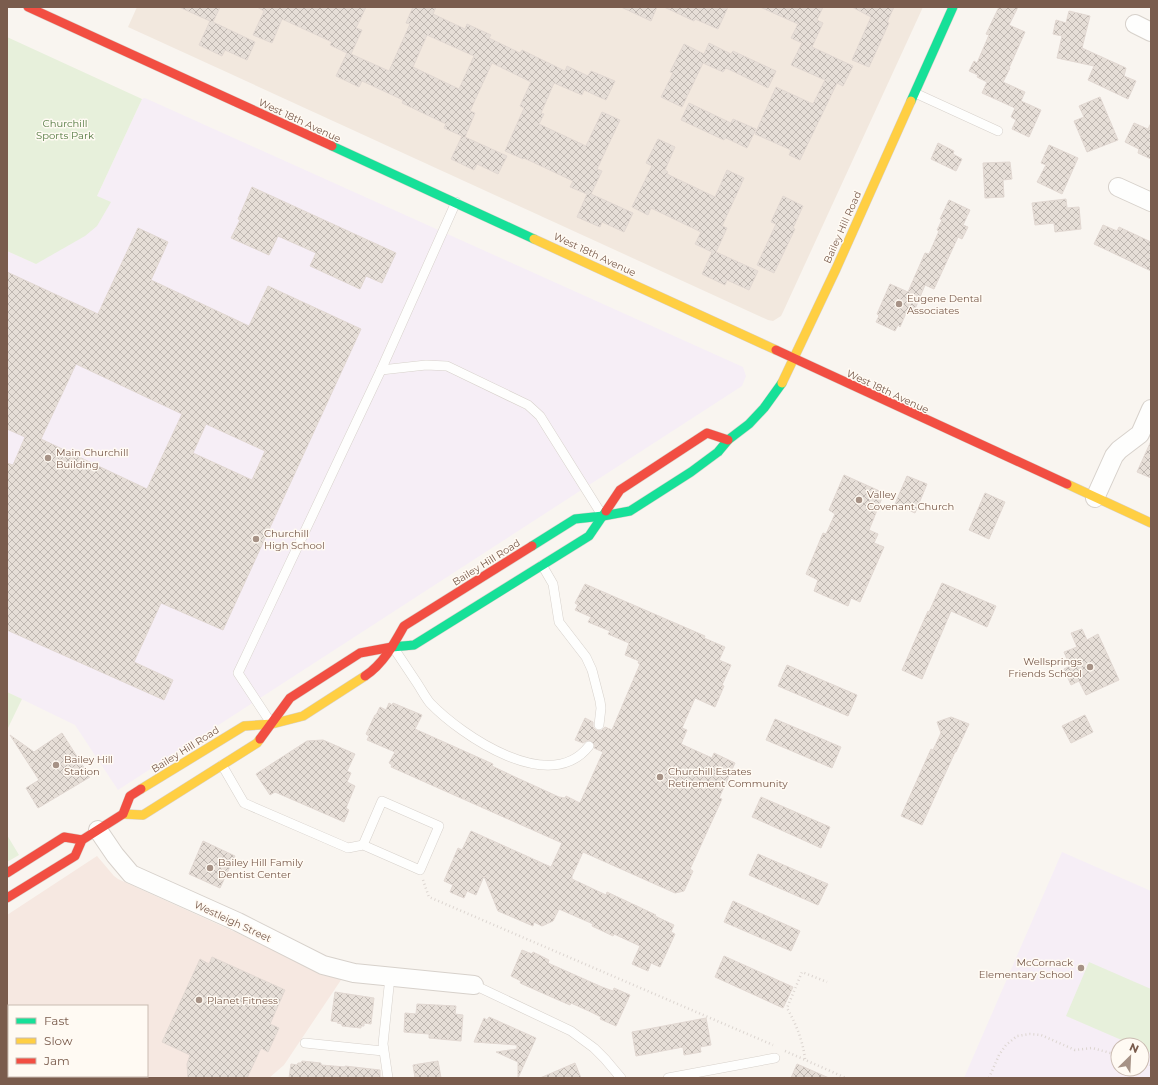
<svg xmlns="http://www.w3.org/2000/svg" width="1158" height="1085" viewBox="0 0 1158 1085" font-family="Montserrat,sans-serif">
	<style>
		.residential { fill: #f2e8de }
		.commercial { fill: #f6e8e1 }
		.education { fill: #f6eef6; fill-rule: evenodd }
		.park { fill: #e7f0db }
		.building { fill: url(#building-cross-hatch); stroke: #e2d8d2; fill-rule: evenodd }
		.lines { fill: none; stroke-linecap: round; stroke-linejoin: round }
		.lane-casing { stroke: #d7d1cb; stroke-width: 10 }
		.street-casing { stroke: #d7d1cb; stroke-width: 20 }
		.fast-casing { stroke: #d9d2cb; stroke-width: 10 }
		.slow-casing { stroke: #d9d2cb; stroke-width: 10 }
		.jam-casing { stroke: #d9d2cb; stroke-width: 10 }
		.path { stroke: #dcd5d0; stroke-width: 2.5; stroke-dasharray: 1 3; stroke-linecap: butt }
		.lane { stroke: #fefefd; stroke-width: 9 }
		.street { stroke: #fefefd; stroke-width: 18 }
		.fast { stroke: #16e098; stroke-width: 9 }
		.slow { stroke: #ffcf43; stroke-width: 9 }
		.jam { stroke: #f24e42; stroke-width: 9 }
		.poi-dot { fill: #a69286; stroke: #fffaf3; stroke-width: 1.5 }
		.labels { text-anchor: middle; stroke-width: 3; stroke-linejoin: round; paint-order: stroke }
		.street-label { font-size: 10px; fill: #7a5c4d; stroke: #fffaf3 }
		.park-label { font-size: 10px; fill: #537a41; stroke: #fffaf3 }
		.poi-label { font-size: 10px; fill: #7a5c4d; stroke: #fffaf3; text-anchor: start }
	</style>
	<defs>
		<pattern id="building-cross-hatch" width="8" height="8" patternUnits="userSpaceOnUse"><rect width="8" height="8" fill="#e6ded7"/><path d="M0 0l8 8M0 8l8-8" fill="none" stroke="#bfb7b1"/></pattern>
	</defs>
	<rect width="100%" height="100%" fill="#f9f5f0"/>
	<path class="residential" d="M137,7H923L783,312L781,316L773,321L768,320L128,27Z"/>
	<path class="commercial" d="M97,856L114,876L118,879L341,980L284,1065L269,1078H44L41,1076H147V1006H9V1058L7,1056V915Z"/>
	<g class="education">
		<path d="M145,98L743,367L746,376L742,386L118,790L75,725L7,692V251L36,264L97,196L142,99Z"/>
		<path d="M1062,852L1151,891V1078H964ZM1118,1045H1142V1069H1118Z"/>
	</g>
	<g class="park">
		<path d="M7,37L142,99L97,196L111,202L97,226L85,236L36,264L7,251Z"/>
		<path d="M7,692L22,699L7,730Z"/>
		<path d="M7,835L19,855L7,862Z"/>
		<path d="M1089,962L1151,989V1053L1142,1049V1045H1133L1066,1016Z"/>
	</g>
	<g class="building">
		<path d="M179,7H220L213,22L255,42L247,60L225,50L222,56L199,45L210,21Z"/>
		<path d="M257,7H366L356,28L362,30L351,54L389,71L410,24L406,23L413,7H436L433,14L465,29L467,24L491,35L489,38L520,53L522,50L565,71L567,66L588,76L591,71L615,81L606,100L584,90L582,95L554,83L541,113L544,114L539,124L586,146L602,112L620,120L597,169L602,171L591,194L633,213L624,232L602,222L600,227L577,217L587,194L570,187L573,181L524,158L523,159L505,151L524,108L520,106L531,82L492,63L470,111L475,113L465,137L507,156L498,174L477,164L474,170L451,159L462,136L444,128L446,124L402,103L403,100L362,81L359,87L336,76L347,53L330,45L332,42L282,19L272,43L253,35L264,11ZM427,35L474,56L459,89L413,67Z"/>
		<path d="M621,7H657L651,21Z"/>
		<path d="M664,7H728L718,29L695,19L694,21Z"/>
		<path d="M760,7H823L817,20L823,23L812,47L853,66L843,86L837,83L800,160L789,155L791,150L755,134L776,87L813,104L825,80L791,65L802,43L791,38L798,24Z"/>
		<path d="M852,7H894L887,22L889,23L869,67L852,60L871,17Z"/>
		<path d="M999,7H1018L1009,25L1025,32L1009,68H1010L1003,82L1025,92L1021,101L1041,110L1029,137L1012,129L1016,120L1011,117L1015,108L982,93L987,82L977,77L978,75L969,71L974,61L977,63L989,35L986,34Z"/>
		<path d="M1069,11L1090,16L1082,48L1126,68L1124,76L1136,81L1128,99L1088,80L1094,66L1057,58L1062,36L1053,34L1056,20L1066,23Z"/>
		<path d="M709,43L731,54L733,51L776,71L768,88L726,68L723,72L703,63L682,107L661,97L673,73L670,72L684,44L704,54Z"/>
		<path d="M1100,97L1118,140L1087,152L1074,121L1084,117L1079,106Z"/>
		<path d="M689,103L731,123L733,119L756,129L747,148L726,138L724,140L681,120Z"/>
		<path d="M1134,123L1148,129L1151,123V159L1138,153L1139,149L1125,142Z"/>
		<path d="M658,139L675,147L665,170L668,172L667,174L715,197L727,170L744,178L722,226L727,228L716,252L758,271L749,290L727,280L725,285L702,274L712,252L695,244L701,232L651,208L648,215L632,207L652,166L646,163Z"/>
		<path d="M938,143L954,151L953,154L962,159L956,171L931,159Z"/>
		<path d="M1049,145L1078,158L1062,194L1037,182L1046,165L1041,163Z"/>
		<path d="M1010,162L1012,179L1003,180L1004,197L985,198L983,163Z"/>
		<path d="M252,187L396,253L382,283L366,276L360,289L310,266L316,253L278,236L269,255L231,238L240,220L238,219Z"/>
		<path d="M783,196L803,206L793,228L795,229L774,273L757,265L776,224L771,222Z"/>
		<path d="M1066,199L1067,208L1079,207L1081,229L1055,232L1054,223L1035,225L1032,203Z"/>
		<path d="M949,200L970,210L963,225L968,227L962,239L958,237L934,289L925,285L913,314L907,311L900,327L898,325L895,331L876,322L879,316L877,314L890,284L908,292L925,253L929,254L939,231L937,230L942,220L940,219Z"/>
		<path d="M1103,225L1117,231L1119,227L1151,242V271L1094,244Z"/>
		<path d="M138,228L168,242L151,280L249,326L268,286L361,329L223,630L161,603L134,662L173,680L164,700L7,630V463L13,465L25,437L7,429V272L98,314ZM76,364L182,414L147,489L41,439ZM206,424L265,451L252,480L193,453Z"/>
		<path d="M1151,441V478L1137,472Z"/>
		<path d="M844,475L884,493L869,530L878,534L874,543L884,547L860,602L851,598L848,606L814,591L818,580L806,574L823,533L826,534L835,514L829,510Z"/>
		<path d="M907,476L927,484L915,513L895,504Z"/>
		<path d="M985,493L1005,502L989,539L969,530Z"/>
		<path d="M942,583L996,606L987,627L951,611L922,679L902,670L928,611L929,612Z"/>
		<path d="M585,584L705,636L704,638L725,647L719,660L731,665L722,685L724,686L715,707L695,698L682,728L687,730L681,744L712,758L714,753L735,763L719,798L722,799L690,869L693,871L684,891L675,893L583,852L572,876V879L606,895L607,892L656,915L655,916L674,925L671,932L675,934L660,967L651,963L648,971L632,964L640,946L614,934L613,936L592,926L593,924L559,909L553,921L542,926L534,922L533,926L498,911L484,876L476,895L467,891L464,898L450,892L453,885L444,881L458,848L462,850L471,831L551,867L562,843L391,767L392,765L389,763L395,752L367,740L369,736L366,734L375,715H376L380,707L386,710L389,703L392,705L393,703L422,715L415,729L493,764L492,766L513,776L559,797L565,798L566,796L580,803L603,752L594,748L595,745L591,741L588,740L583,743L575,740L585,718L593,722V727L596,730L601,731L605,727L612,730L640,664L638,663L639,661L625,655L629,643L608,634L610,631L588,622L591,617L575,610L578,605L575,603Z"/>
		<path d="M1082,629L1087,640L1098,634L1119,680L1086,695L1079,681L1071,685L1064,669L1070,666L1064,652L1077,647L1071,633Z"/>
		<path d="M787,665L857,695L848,716L778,686Z"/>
		<path d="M1085,715L1093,732L1071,743L1062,726Z"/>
		<path d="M951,717L969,724L956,752H955L922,825L901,816L931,749L933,750L941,733L937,722Z"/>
		<path d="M775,719L841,747L832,768L766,740Z"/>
		<path d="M62,733L90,777L38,808L26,788L39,780L10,735L34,752Z"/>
		<path d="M323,740L355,754L347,771L351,773L347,782L355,786L346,808L349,810L344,822L275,792L270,795L256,774L307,741Z"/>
		<path d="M761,797L830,827L821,848L752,817Z"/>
		<path d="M203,841L235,856L220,888L189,874Z"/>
		<path d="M758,854L828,884L818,905L749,875Z"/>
		<path d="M733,901L800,931L791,951L724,922Z"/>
		<path d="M522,950L532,954L533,952L549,960L548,963L602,987L613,991L614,988L630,995L616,1026L600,1019L601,1017L591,1012L571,1003L570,1005L556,999L520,983L521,981L511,976Z"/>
		<path d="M724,956L793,987L783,1008L715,977Z"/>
		<path d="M212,957L285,990L270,1024L279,1028L268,1052L261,1048L247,1078H188L187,1064L190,1055L162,1042L200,959L209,964Z"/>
		<path d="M335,992L374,998L371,1024L364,1023V1026H361V1028L342,1026V1024L337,1023L338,1022L331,1021Z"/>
		<path d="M417,1004L456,1006L455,1014L463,1015L461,1041L429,1038V1034L404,1032L405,1013L416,1014Z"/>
		<path d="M489,1017L536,1038L518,1078V1062L496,1052L517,1049V1045L474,1042L484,1018L487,1020Z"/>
		<path d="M706,1018L711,1045L700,1047L701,1052L684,1055L683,1047L636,1056L632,1032Z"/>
		<path d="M302,1061L321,1063V1065L345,1067V1066L380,1070V1078H289L291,1064L297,1065L298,1063H301Z"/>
		<path d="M438,1061L441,1078H415L413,1065Z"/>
		<path d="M575,1063L581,1078H540Z"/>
		<path d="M797,1064L829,1078H791Z"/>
	</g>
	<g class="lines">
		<g class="lane-casing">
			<g id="lane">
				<path d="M915,93L998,131"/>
				<path d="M381,370L426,365L447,366L528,405L540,416L602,515"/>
				<path d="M542,565L553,584L559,622L586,657L592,670L600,701L601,708L599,725"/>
				<path d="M393,647C401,659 409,671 417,683C421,689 425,697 430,703C462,736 550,796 589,746"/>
				<path d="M271,723L238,673L381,370L456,202"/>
				<path d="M222,765L244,803L348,848L363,845L420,870L439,826L382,801L363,845"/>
				<path d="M474,985L571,1031L594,1048L605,1059L621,1078"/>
				<path d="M305,1043L383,1051"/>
				<path d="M388,1078L383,1044L390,977"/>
				<path d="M668,1078L775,1058"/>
			</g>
		</g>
		<g class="street-casing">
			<g id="street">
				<path d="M1135,24L1151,32"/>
				<path d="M1118,187L1151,202"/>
				<path d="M1095,498L1114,456L1119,450L1140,434L1151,409"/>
				<path d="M98,830L115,855L131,874L238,922L323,965L354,973L474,985"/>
			</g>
		</g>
		<g class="fast-casing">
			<g id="fast">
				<path d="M911,101L953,7"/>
				<path d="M332,146L534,239"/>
				<path d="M532,546L575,519L603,516L630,511L691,472L718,452L728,440L749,424L764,408L782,383"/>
				<path d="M392,647L414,645L589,536L606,511"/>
			</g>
		</g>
		<g class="slow-casing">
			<g id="slow">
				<path d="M534,239L776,350"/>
				<path d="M782,383L836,269L911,101"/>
				<path d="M1067,484L1151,523"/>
				<path d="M141,789L244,726L272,724L303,716L365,676"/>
				<path d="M123,814L143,815L257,743L260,739"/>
			</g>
		</g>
		<g class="jam-casing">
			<g id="jam">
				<path d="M28,7L332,146"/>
				<path d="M776,350L1067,484"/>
				<path d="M606,511L620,490L707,433L728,440"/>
				<path d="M365,676C383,664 394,644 404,626L532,546"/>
				<path d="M260,739L290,698L360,653L392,647"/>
				<path d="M7,873L64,837L82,840"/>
				<path d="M7,898L75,856L82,840L123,814L130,796L141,789"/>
			</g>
		</g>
		<g class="path">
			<path d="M423,880L429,897L773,1045"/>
			<path d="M785,1051L846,1078"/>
			<path d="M805,1059C803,1041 796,1024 787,1008L802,972L827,982"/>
			<path d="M1142,1062L1151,1065"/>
			<path d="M989,1078L999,1055L1006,1045L1017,1036L1030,1034L1041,1035L1075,1050L1092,1048L1118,1055"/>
		</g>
		<use href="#lane" class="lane"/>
		<use href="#street" class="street"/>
		<use href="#fast" class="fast"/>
		<use href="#slow" class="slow"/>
		<use href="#jam" class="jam"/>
	</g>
	<g class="poi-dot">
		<circle cx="899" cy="304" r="4"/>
		<circle cx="48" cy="458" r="4"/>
		<circle cx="859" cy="500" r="4"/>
		<circle cx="256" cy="539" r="4"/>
		<circle cx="1090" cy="667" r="4"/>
		<circle cx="56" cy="765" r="4"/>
		<circle cx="660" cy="777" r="4"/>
		<circle cx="210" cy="868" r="4"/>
		<circle cx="1081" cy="968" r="4"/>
		<circle cx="199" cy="1000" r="4"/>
	</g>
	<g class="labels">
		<g class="street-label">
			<text transform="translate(300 120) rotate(25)" y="4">West 18th Avenue</text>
			<text transform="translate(842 227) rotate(-66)" y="4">Bailey Hill Road</text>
			<text transform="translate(595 254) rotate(25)" y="4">West 18th Avenue</text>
			<text transform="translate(888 391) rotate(25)" y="4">West 18th Avenue</text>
			<text transform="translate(486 562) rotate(-32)" y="4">Bailey Hill Road</text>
			<text transform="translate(185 749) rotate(-32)" y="4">Bailey Hill Road</text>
			<text transform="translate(233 921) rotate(25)" y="4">Westleigh Street</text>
		</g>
		<g class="park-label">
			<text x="65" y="127">Churchill<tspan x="65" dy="12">Sports Park</tspan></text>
		</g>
		<g class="poi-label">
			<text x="907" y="302">Eugene Dental<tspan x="907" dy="12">Associates</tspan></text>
			<text x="56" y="456">Main Churchill<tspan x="56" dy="12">Building</tspan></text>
			<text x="867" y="498">Valley<tspan x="867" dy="12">Covenant Church</tspan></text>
			<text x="264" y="537">Churchill<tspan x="264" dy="12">High School</tspan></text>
			<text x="1082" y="665" text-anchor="end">Wellsprings<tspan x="1082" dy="12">Friends School</tspan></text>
			<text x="64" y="763">Bailey Hill<tspan x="64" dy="12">Station</tspan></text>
			<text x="668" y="775">Churchill Estates<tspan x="668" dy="12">Retirement Community</tspan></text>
			<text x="218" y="866">Bailey Hill Family<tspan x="218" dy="12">Dentist Center</tspan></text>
			<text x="1073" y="966" text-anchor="end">McCornack<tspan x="1073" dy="12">Elementary School</tspan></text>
			<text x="207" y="1004">Planet Fitness</text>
		</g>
	</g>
	<rect width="1158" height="1085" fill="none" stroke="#7a5c4d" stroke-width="16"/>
	<rect x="8" y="1005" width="140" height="72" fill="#fffaf3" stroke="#cabbb1"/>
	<rect x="16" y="1018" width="20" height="6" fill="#16e098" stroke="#cabbb1"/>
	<text x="44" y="1025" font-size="12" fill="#7a5c4d">Fast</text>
	<rect x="16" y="1038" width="20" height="6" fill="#ffcf43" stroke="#cabbb1"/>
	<text x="44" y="1045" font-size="12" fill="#7a5c4d">Slow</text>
	<rect x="16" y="1058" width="20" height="6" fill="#f24e42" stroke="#cabbb1"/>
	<text x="44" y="1065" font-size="12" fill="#7a5c4d">Jam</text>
	<g transform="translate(1130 1057) rotate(24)"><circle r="19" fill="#fffaf3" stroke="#cabbb1"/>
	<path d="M0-3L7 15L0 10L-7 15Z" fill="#a69286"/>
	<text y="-6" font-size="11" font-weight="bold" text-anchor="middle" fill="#7a5c4d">N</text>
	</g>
</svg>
